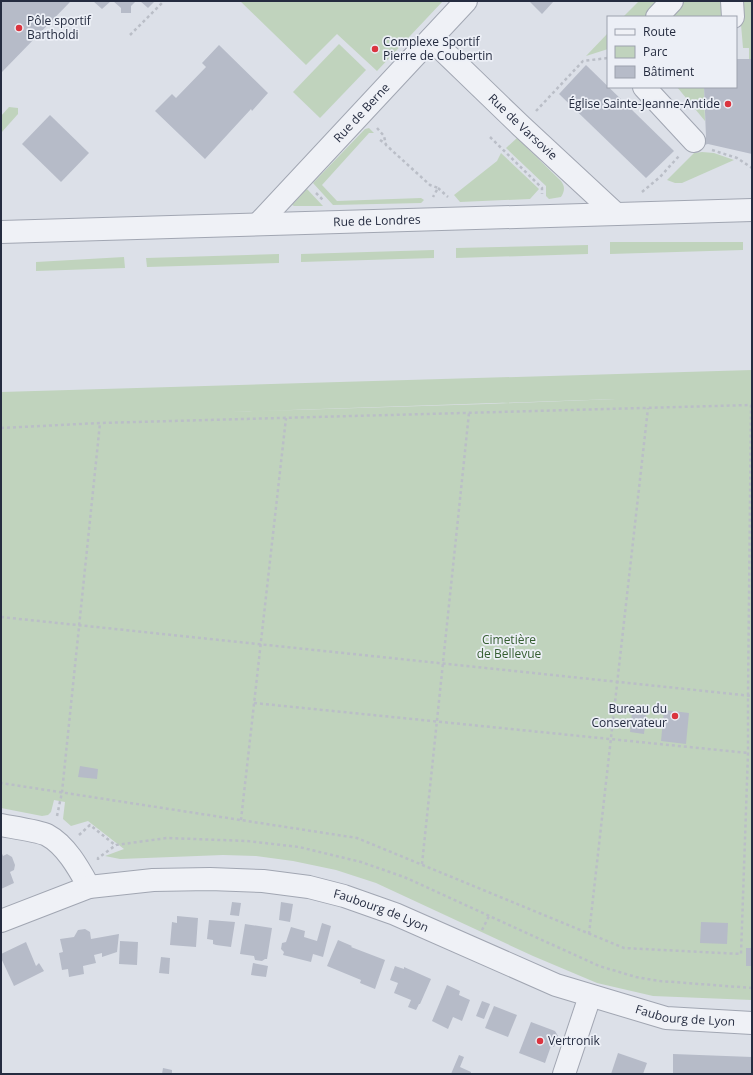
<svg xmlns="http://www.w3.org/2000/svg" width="753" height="1075" viewBox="0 0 753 1075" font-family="'Open Sans',sans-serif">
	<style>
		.green { fill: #c0d3bd; fill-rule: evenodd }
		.building { fill: #b6bbc8 }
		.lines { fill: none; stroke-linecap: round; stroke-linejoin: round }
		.minor-casing { stroke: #a1a6b2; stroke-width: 24 }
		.path { stroke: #babec7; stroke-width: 2.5; stroke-dasharray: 3 3; stroke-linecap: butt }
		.minor { stroke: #eff1f6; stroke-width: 22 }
		.poi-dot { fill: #db343f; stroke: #eceff6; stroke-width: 1.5 }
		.labels { text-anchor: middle; stroke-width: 3.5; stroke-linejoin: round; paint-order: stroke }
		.poi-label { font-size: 12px; fill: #252c40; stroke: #eceff6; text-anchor: start }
		.street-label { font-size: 12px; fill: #252c40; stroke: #eceff6 }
		.park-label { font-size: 12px; fill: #355d31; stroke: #eceff6 }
	</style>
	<rect width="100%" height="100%" fill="#dce0e8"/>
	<g class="green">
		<path d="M240,1H443L377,71L337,34L306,65Z"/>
		<path d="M639,1H661L645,17H623Z"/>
		<path d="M681,1H724L726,17H666Z"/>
		<path d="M739,1H752V59H749V48H743Z"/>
		<path d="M608,33V49L586,56Z"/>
		<path d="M339,44L366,70L320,118L293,92Z"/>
		<path d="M677,87H704L705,121Z"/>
		<path d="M9,107L18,108V114L1,133V116Z"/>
		<path d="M369,128L374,133H369L322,185L337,201L421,198L424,200L421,203L333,205L313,183L365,129Z"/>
		<path d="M517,138L561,181C565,187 565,190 561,197L549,199L546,196V186L506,148Z"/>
		<path d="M702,152L714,153L734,160L682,183H675L667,180L694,153Z"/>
		<path d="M501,153L539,189L530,199L460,202L454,195L497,161Z"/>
		<path d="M307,189L323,206H294L292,205Z"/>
		<path d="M610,242H743V250L610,254Z"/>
		<path d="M588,245V254L456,258V248Z"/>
		<path d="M434,250V258L301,262V254Z"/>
		<path d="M279,254V263L147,267L146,258Z"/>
		<path d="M124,257L125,268L36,271V262Z"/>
		<path d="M752,370V1000L653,996L597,983L533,956L376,883L336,870L293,861L256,856L223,855L120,859L105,856L124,849L88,821L71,826L63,819L65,802L54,800L51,812L48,815L42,816L1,808V392ZM616,399L486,404L230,412Z"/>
	</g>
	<g class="building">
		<path d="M1,1H71L1,73Z"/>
		<path d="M93,1H111L102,9Z"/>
		<path d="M113,1H136L131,6V13H121V8Z"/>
		<path d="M140,1H155L148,8Z"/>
		<path d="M529,1H554L542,14Z"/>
		<path d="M219,45L268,93L252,111L251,109L205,159L155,111L172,94L176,98L206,67L202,63Z"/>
		<path d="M736,59H752V154L708,144L700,146V144L706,137L704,87H736Z"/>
		<path d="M586,65L674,151L646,178L559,94Z"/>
		<path d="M50,115L89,153L61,182L22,144Z"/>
		<path d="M664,710L689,713L686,744L661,741Z"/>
		<path d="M632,713L646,715L644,734L630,732Z"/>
		<path d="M80,766L98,769L97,779L78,777Z"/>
		<path d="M1,851L3,856L7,854L12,857L15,865L14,870L10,872L14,883L1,889Z"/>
		<path d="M232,902L241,903L239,916L230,915Z"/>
		<path d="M281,902L293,904L290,922L279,920Z"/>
		<path d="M177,916L198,918L196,947L170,945L172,922L177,923Z"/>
		<path d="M209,920L235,922L231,947L216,945L213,944V940L207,939Z"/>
		<path d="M701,922L728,923L727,944L700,943Z"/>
		<path d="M322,923L331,926L323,957L313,954L311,962L283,955L284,952L281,949L282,943L286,942L291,927L305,931L304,937L317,941Z"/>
		<path d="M245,924L272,928L267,959H265L262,961L255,960L254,956L240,954Z"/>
		<path d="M85,929L90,932L91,939L119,934L117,952L102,957V953L94,955L96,963L83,966L84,974L69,977L68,969L62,970L59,953L63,952L60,939L74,937L78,930Z"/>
		<path d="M338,940L352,946L351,947L385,960L375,989L360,983L361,980L327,966Z"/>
		<path d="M120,941L138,942L137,965L119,964Z"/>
		<path d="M26,942L36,966L39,963L44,971L14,986L1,958V954Z"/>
		<rect x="746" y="948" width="6" height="18"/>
		<path d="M161,957L170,958L169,974L159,973Z"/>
		<path d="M253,963L268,966L266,977L251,975Z"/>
		<path d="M395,966L404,969V967L431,979L420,1004H419L416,1010L408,1007L411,1000L394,993L398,983L390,980Z"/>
		<path d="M447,985L460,991L459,995L470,1000L462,1021L453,1017L448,1029L432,1021Z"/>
		<path d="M482,1001L490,1004L484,1019L476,1016Z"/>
		<path d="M494,1006L517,1015L508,1037L485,1028Z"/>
		<path d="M531,1022L555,1031L558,1036L554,1047L551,1046L545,1063L519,1053Z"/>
		<path d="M618,1053L647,1063L643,1074H611Z"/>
		<path d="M673,1054L752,1057V1074H673Z"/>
		<path d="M459,1055L464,1057L460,1067L471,1072V1074H451Z"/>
		<path d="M163,1068L172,1070V1074H162Z"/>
	</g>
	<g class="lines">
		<g class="minor-casing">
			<g id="minor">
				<path d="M732,1L733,17"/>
				<path d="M657,17L672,1"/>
				<path id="s1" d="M431,39L521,126L616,214"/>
				<path d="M644,87L694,141"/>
				<path id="s2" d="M258,224L466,1"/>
				<path id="s3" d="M1,232L752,210"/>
				<path d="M1,825C11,827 39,831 47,835C66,845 79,869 89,887"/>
				<path id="s4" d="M1,921L89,887L153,880L210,879L263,881L309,887L344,896L395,914L556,985L666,1018L752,1023"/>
				<path d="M564,1074L590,996"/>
			</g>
		</g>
		<g class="path">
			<path d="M130,35L164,1"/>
			<path d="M536,111L583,61L608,58"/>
			<path d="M377,128L384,136L386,145L430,185L438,188L433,197"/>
			<path d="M490,137L542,188V194"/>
			<path d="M380,140L386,144"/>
			<path d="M712,150L737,158L752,168"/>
			<path d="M438,188L448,197"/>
			<path d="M642,192L660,177L679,156"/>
			<path d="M316,193L324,201"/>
			<path d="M1,428L100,423L751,405L748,696V753L741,954L624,948L357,838L1,783"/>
			<path d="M1,617L752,696"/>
			<path d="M254,703L748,753"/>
			<path d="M57,816L62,792L100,423"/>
			<path d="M241,820L286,418"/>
			<path d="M79,835L90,825L115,845"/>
			<path d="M98,860V858L116,845L167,838L247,841L299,847L361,862L404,877L599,966L636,977L660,981L752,988"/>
			<path d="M422,864L469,413"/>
			<path d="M482,930L489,916"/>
			<path d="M589,934L648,408"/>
		</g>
		<use href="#minor" class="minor"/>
	</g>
	<g class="poi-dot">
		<circle cx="19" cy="28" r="4"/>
		<circle cx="375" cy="49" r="4"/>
		<circle cx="728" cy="104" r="4"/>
		<circle cx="675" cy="716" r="4"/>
		<circle cx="540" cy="1041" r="4"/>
	</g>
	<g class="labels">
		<g class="poi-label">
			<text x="27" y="25">Pôle sportif<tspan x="27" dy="14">Bartholdi</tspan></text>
			<text x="383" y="46">Complexe Sportif<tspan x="383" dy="14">Pierre de Coubertin</tspan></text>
			<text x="720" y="108" text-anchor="end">Église Sainte-Jeanne-Antide</text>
			<text x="667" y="713" text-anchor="end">Bureau du<tspan x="667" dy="14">Conservateur</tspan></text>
			<text x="548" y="1045">Vertronik</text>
		</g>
		<g class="street-label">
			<text dy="4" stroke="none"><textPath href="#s2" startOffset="152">Rue de Berne</textPath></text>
			<text dy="4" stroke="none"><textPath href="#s1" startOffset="127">Rue de Varsovie</textPath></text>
			<text dy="4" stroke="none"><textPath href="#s3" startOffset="376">Rue de Londres</textPath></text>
			<text dy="4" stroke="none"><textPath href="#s4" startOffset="391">Faubourg de Lyon</textPath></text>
			<text dy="4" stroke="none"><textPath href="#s4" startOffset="715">Faubourg de Lyon</textPath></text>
		</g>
		<g class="park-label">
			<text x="509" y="644">Cimetière<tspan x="509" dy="14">de Bellevue</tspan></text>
		</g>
	</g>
	<rect width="753" height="1075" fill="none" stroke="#252c40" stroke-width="4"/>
	<rect x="607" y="16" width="130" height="72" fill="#eceff6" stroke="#9ca1ad"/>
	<rect x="615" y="29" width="20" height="6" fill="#eff1f6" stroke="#9ca1ad"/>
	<text x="643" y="36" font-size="12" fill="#252c40">Route</text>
	<rect x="615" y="46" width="20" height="12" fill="#c0d3bd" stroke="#9ca1ad"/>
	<text x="643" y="56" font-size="12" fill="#252c40">Parc</text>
	<rect x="615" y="66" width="20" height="12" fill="#b6bbc8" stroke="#9ca1ad"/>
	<text x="643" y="76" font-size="12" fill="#252c40">Bâtiment</text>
</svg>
